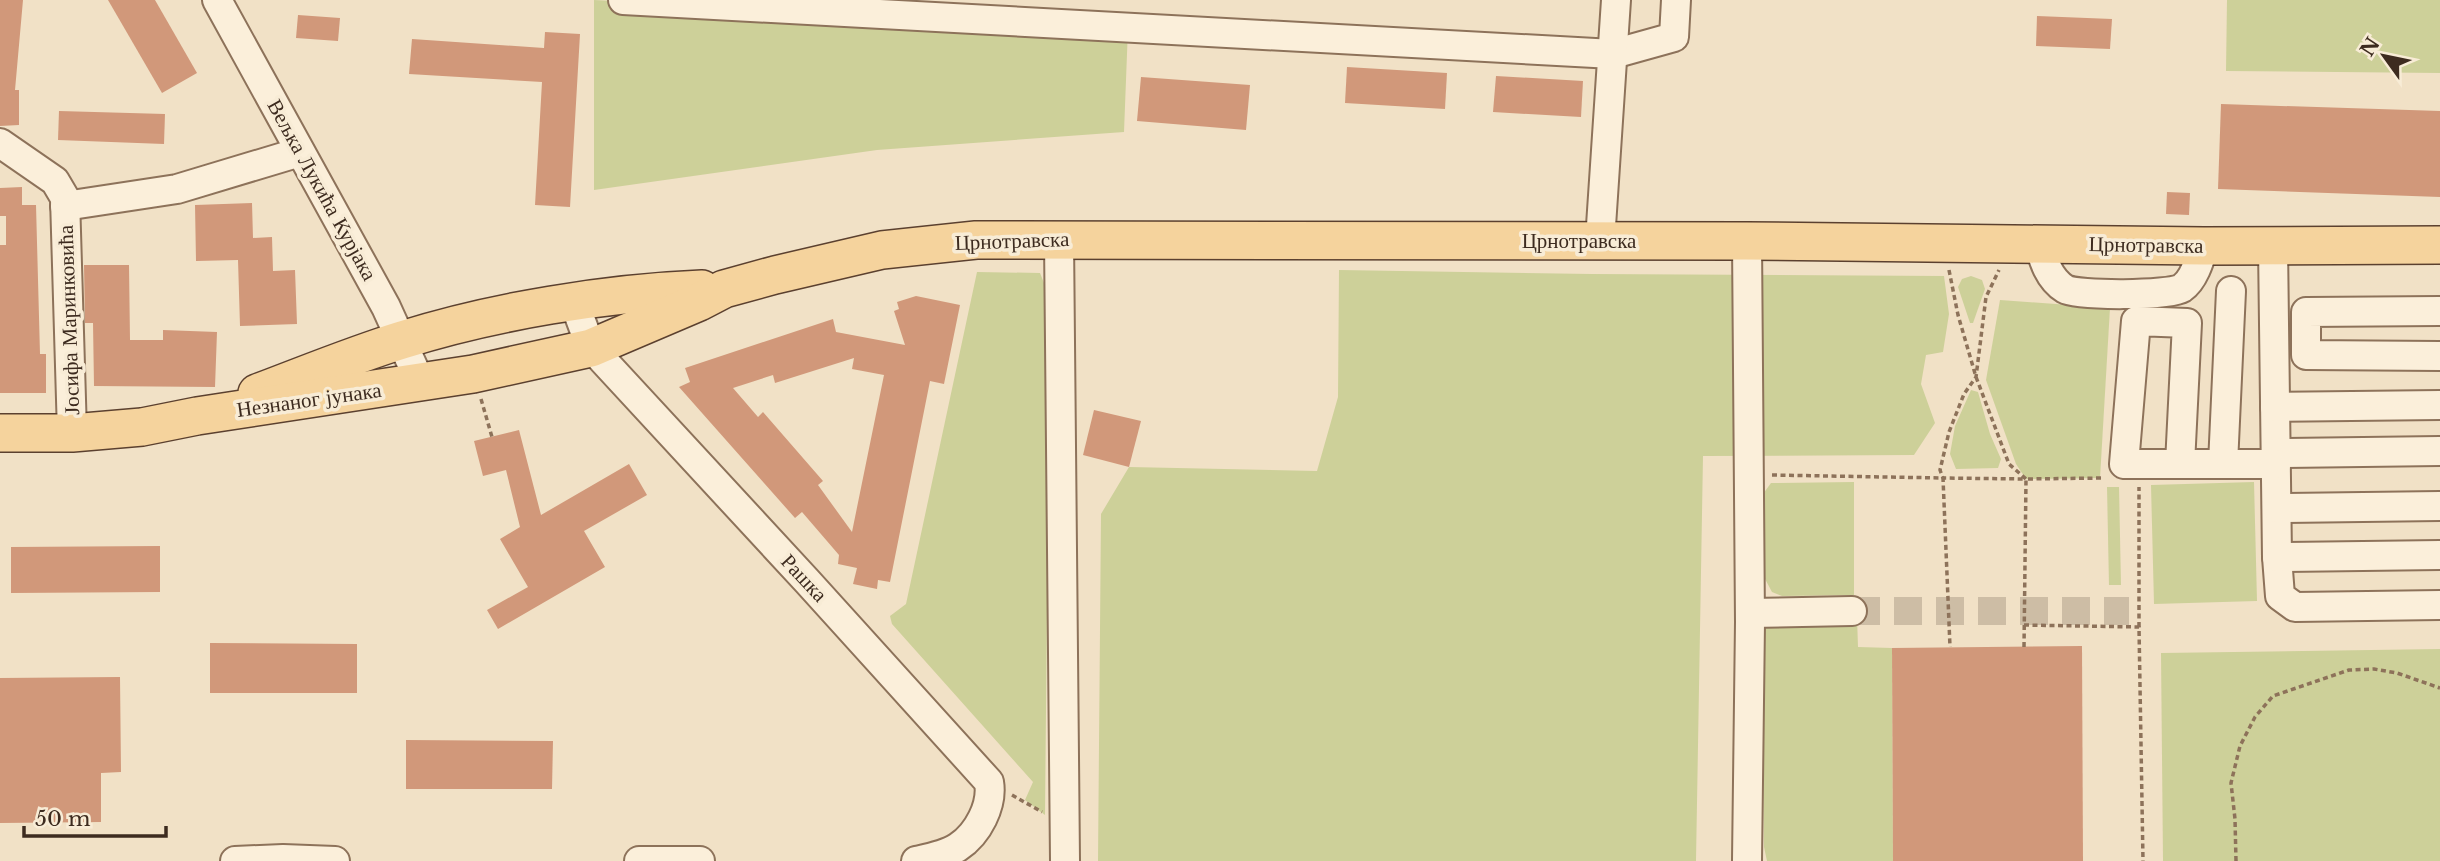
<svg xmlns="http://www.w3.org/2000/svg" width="2440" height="861" viewBox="0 0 2440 861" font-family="'Libre Baskerville',serif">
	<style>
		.green { fill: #cdd099 }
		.building { fill: #d1987a; fill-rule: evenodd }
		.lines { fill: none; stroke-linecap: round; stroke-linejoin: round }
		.minor-tunnel { stroke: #cdbda5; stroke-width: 28; stroke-dasharray: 28 14; stroke-linecap: butt }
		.minor-casing { stroke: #8d725a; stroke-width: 32 }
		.major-casing { stroke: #5b402f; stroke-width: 40 }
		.path { stroke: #8d725a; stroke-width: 3.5; stroke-dasharray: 5 3.5; stroke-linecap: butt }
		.minor { stroke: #fbefda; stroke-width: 28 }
		.major { stroke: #f5d39d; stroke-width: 37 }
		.labels { text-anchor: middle; stroke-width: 7; stroke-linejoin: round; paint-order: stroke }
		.street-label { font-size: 21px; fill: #3d2b1f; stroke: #f8ecd6 }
	</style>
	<rect width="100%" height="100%" fill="#f1e1c6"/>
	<g class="green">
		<path d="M594,0L1128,28L1124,132L877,150L594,190Z"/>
		<path d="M2227,0H2440V73L2226,71Z"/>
		<path d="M1339,270L1592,274L1944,276L1949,314L1943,352L1926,355L1921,384L1935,423L1914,455L1703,456L1696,861H1098L1101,514L1129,467L1317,471L1338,397Z"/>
		<path d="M977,272L1040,273L1050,298L1045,815L1025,800L1033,782L892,624L890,616L906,604Z"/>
		<path d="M1971,276L1982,280L1985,289L1973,323H1970L1958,287L1962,279Z"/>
		<path d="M2000,300L2110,308L2100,478L2026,479L2016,464L1986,380Z"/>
		<path d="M1971,390L1978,392L1990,434L2001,459L1998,468L1956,469L1950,454L1955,426Z"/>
		<path d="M1854,482V595L1782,596L1772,592L1764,577L1763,494L1771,483Z"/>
		<path d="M2254,482L2257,601L2154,604L2151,485Z"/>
		<path d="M2107,487H2119L2121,585H2109Z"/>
		<path d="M1857,617L1858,647L1892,648L1893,861H1767L1764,847L1762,635L1767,623Z"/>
		<path d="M2440,649V861H2163L2161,653Z"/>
	</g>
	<g class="building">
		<path d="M0,0H23L15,90H19V125L0,126Z"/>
		<path d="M108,0H155L197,73L162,93Z"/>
		<path d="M298,15L340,18L338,41L296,38Z"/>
		<path d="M2037,16L2112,19L2110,49L2036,46Z"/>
		<path d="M545,32L580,34L570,207L535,205L542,82L409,74L412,39L544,48Z"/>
		<path d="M1347,67L1447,73L1445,109L1345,103Z"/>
		<path d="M1496,76L1583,81L1581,117L1493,112Z"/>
		<path d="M1141,77L1250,85L1246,130L1137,121Z"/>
		<path d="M2221,104L2440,111V197L2218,189Z"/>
		<path d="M59,111L165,114L164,144L58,140Z"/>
		<path d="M22,187V205H36L40,354H46V393H0V245H6V216H0V188Z"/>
		<path d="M2167,192L2190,193L2189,215L2166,214Z"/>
		<path d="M252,203L253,238L272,237L273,271L295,270L297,324L240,326L238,260L196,261L195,205Z"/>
		<path d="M84,265H129L130,340H163V330L217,332L215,387L94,386L93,323H85Z"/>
		<path d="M916,296L960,305L944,384L930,381L890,582L878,580L877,589L853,584L857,568L838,564L839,555L802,512L795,518L679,387L690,382L685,368L833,319L836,332L905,345L894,311L899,309L897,302ZM854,358L852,369L884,375L852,532L818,485L823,481L763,412L758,417L733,388L773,375L775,383Z"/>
		<path d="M1094,410L1141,421L1129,467L1083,455Z"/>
		<path d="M519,430L541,515L629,464L647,495L584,531L605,567L498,629L487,610L528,587L500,539L520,527L506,470L483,476L474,441Z"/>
		<path d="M160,546V592L11,593V547Z"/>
		<path d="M210,643L357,644V693H210Z"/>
		<path d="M2082,646L2083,861H1893L1892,648Z"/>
		<path d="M120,677L121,772L101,773V822L0,823V678Z"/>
		<path d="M406,740L553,741L552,789H406Z"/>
	</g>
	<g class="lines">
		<path class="minor-tunnel" d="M1852,611H2129"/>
		<g class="minor-casing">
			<g id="minor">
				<path d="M217,0L386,307L421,384"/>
				<path d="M623,0L1613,54L1674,37L1676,0"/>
				<path d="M0,143L55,181L65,198L72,433"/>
				<path d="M65,206L177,189L300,152"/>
				<path d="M1059,239L1065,861"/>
				<path d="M1600,241L1616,0"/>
				<path d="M2039,243C2043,260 2049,279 2065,289C2077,296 2169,296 2182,288C2194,280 2200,259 2204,246"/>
				<path d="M2273,246L2277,557L2280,596L2295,607L2440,605"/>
				<path d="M574,302L591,348L600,357L807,581L989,782C993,805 978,834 958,847C946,855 930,858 916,861"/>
				<path d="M2440,311L2306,312V355L2440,356"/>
				<path d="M2275,407L2440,405"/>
				<path d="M2276,453L2440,451"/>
				<path d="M2180,464L2187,323L2136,321L2124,464H2276"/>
				<path d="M2223,464L2231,291"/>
				<path d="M2277,508L2440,506"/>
				<path d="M2277,557L2440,555"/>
				<path d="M1750,613L1852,611"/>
				<path d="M235,861L283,859L335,861"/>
				<path d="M639,861H700"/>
				<path d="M1747,861L1750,622L1747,241"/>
			</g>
		</g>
		<g class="major-casing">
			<g id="major">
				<path d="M257,393C305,375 353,355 402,340C494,311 606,293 702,289"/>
				<path d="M0,433H72L142,427L197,416L473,374L591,348L699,302L724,289L775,275L882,250L976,240L1747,241L2204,246L2440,245"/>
			</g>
		</g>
		<g class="path">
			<path d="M1949,270L1958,315L1976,377L2009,464L2026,479L1943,478L1940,470L1949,432L1964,394L1976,377L1986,297L1999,270"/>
			<path d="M481,399L492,437"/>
			<path d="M1772,475L1943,478L1950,647"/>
			<path d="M2024,625L2139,627L2143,861"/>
			<path d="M2139,627V487"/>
			<path d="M2024,647L2026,479L2104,478"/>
			<path d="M1012,795L1042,812"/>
			<path d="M2236,861L2235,819L2231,783L2240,746L2255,717L2273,696L2349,670L2374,669L2397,673L2440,688"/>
		</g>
		<use href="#minor" class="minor"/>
		<use href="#major" class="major"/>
	</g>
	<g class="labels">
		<g class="street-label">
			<text transform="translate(322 190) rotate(61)" y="7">Вељка Лукића Курјака</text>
			<text transform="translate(1012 241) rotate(-2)" y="7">Црнотравска</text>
			<text x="1579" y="248">Црнотравска</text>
			<text transform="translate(2146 245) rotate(1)" y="7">Црнотравска</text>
			<text transform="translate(69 320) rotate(-92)" y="7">Јосифа Маринковића</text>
			<text transform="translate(309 400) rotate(-8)" y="7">Незнаног јунака</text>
			<text transform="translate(804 578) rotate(47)" y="7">Рашка</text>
		</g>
	</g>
	<g transform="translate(2384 56) rotate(303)" stroke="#f8ecd6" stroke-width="5" paint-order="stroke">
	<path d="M0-5L12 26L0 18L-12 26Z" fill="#3d2b1f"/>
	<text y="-10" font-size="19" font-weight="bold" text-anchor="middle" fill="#3d2b1f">N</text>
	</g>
	<path d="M24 826v10h142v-10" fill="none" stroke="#3d2b1f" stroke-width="3.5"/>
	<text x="35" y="826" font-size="21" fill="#3d2b1f" stroke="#f8ecd6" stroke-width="5" paint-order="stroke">50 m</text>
</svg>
